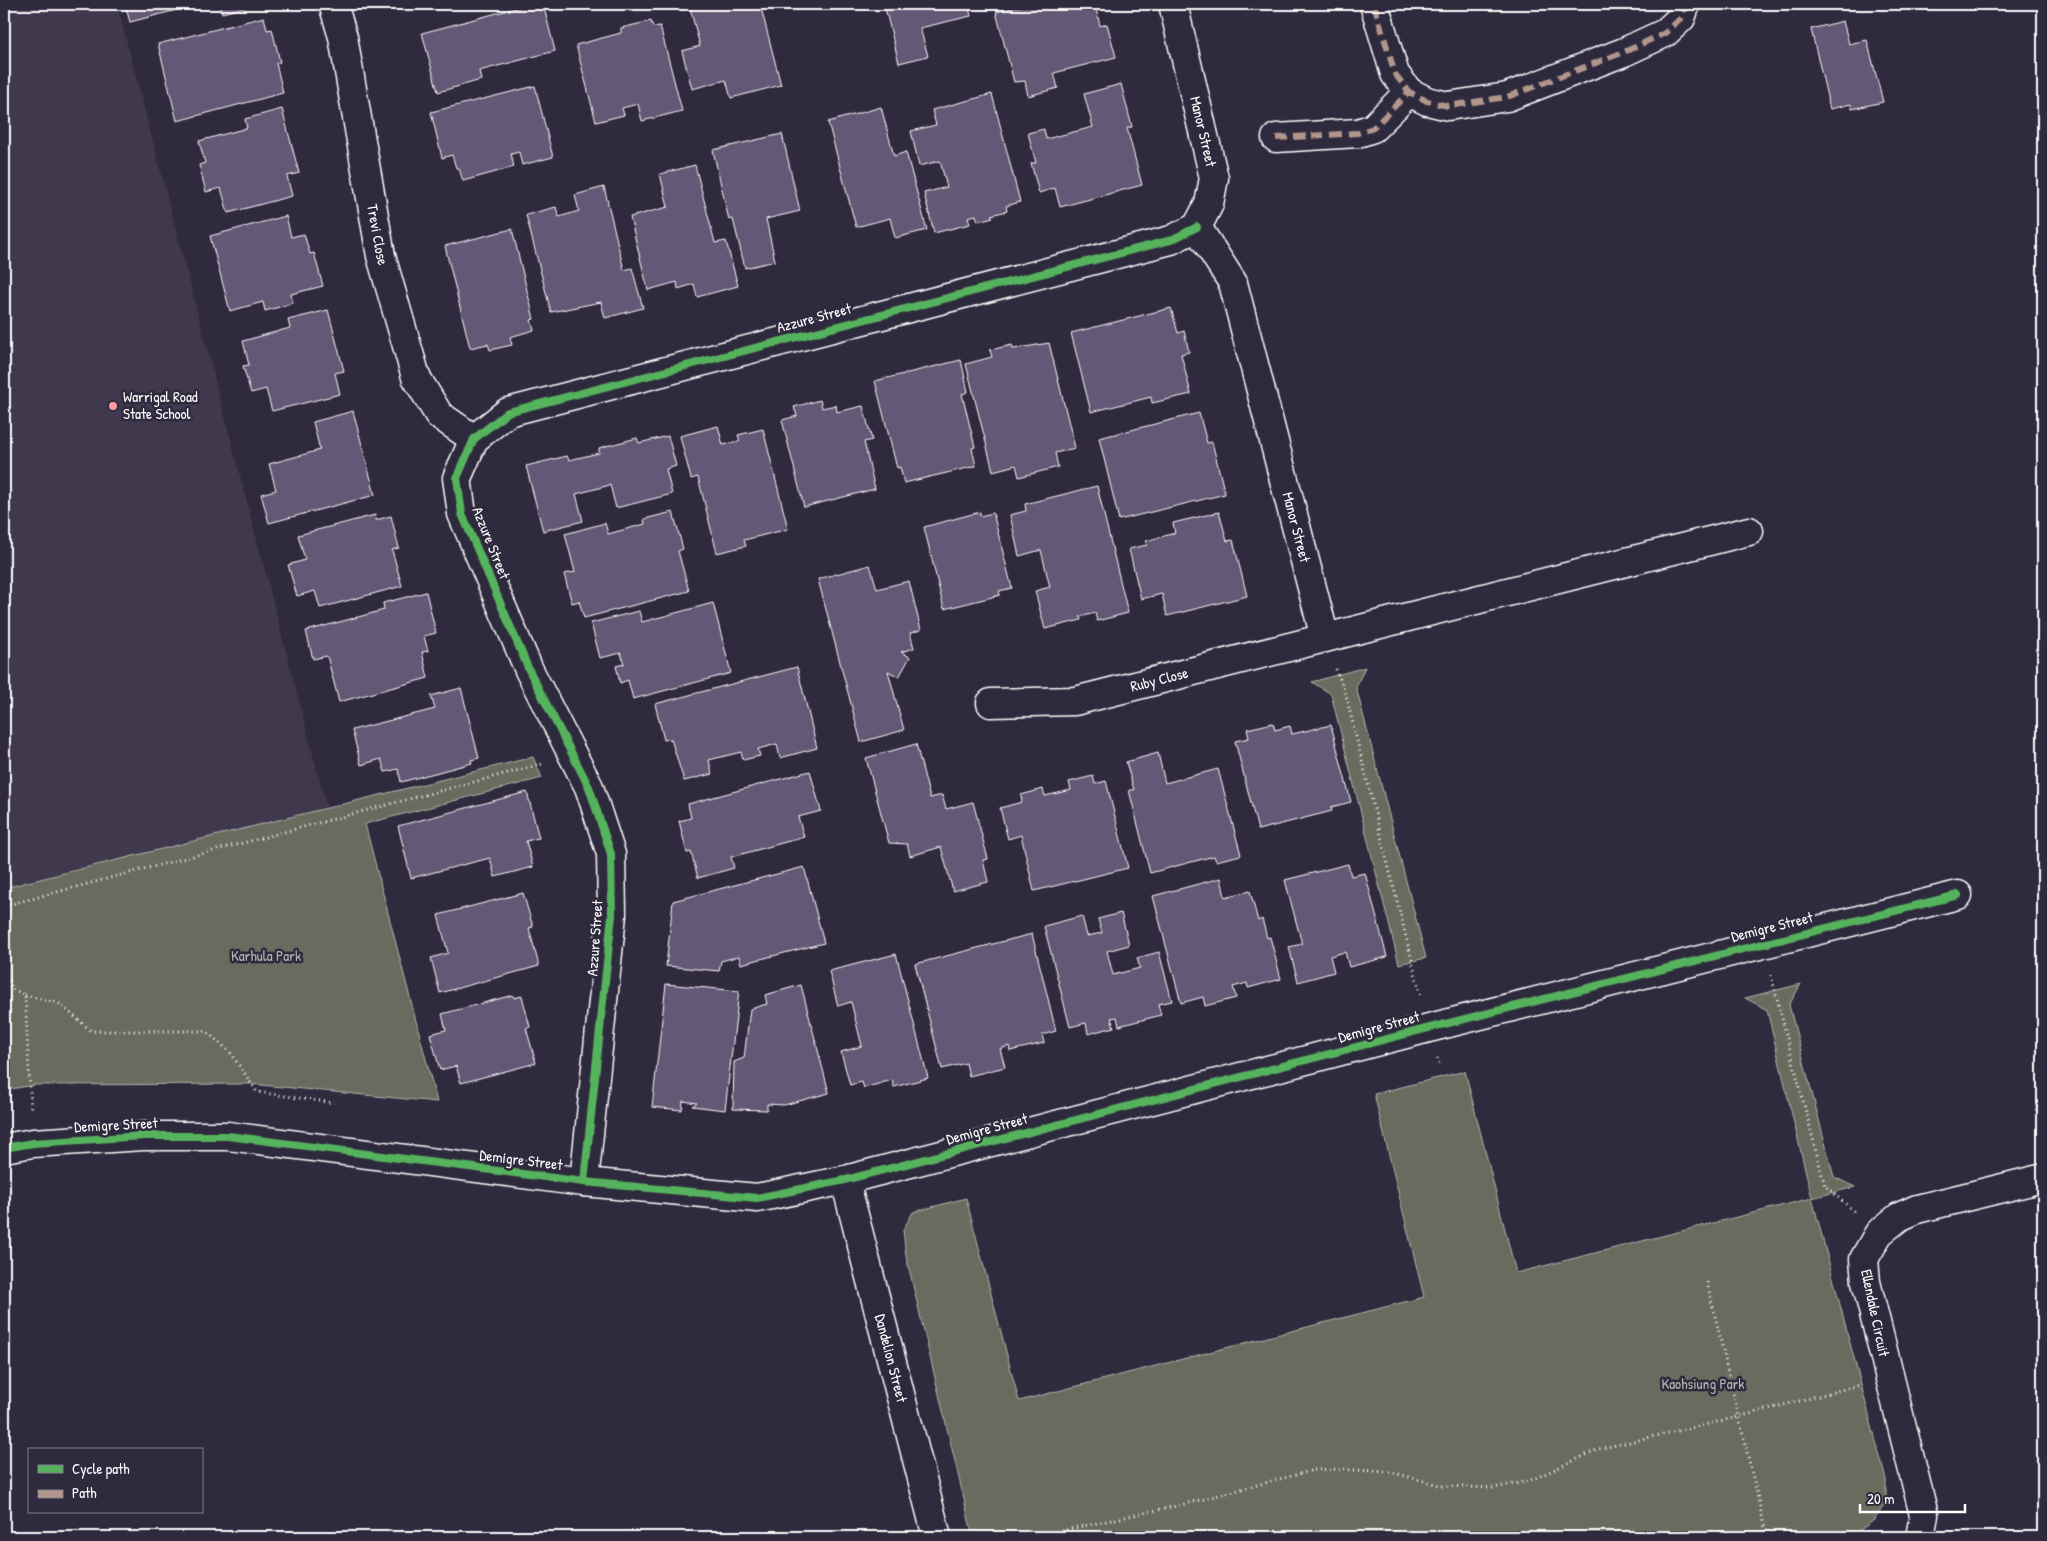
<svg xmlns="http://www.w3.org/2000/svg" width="2047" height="1541" viewBox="0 0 2047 1541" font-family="'Patrick Hand',sans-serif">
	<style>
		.built { fill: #3f384e }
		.green { fill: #686c5e; stroke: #b4b6ae }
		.building { fill: #645875; stroke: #fff }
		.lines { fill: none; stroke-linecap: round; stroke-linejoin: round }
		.street-casing { stroke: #fff; stroke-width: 31 }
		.path { stroke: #fff; stroke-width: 3; stroke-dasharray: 1 4; stroke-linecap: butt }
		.street { stroke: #2f2a3d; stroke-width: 28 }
		.quiet { stroke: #b2968c; stroke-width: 6; stroke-dasharray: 12 6; stroke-linecap: butt }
		.cycleway-casing { stroke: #2f2a3d; stroke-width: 11 }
		.cycleway { stroke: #56b35d; stroke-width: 8 }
		.poi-dot { fill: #ff9aa2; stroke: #2f2a3d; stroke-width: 2 }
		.labels { text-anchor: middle; stroke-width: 5; stroke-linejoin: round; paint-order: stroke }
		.street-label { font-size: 15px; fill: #fff; stroke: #2f2a3d }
		.poi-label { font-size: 15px; fill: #fff; stroke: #2f2a3d; text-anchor: start }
		.park-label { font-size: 15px; fill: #b4b6ae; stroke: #2f2a3d }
	</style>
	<rect width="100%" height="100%" fill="#2f2a3d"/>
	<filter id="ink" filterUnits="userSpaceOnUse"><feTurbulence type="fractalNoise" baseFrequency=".02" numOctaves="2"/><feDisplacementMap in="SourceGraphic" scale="10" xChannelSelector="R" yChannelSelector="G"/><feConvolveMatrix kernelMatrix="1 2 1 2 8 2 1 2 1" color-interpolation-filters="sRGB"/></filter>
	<g filter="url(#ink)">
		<path class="built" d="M4,4H117L327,808L4,888Z"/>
		<g class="green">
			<path d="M1365,667L1356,687L1426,958L1399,964L1331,694L1312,682Z"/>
			<path d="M533,757L542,778L365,824L437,1102L251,1084L35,1085L4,1090V888Z"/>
			<path d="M1801,984L1789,1005L1834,1177L1855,1187L1812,1198L1886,1480V1503L1874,1520L1852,1536L973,1537L906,1256L903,1230L913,1212L966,1198L1019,1401L1424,1297L1374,1094L1465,1071L1516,1273L1812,1198L1767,1010L1745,998Z"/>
		</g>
		<g class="building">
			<path d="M125,4H200L130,22Z"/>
			<path d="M219,4H258L222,13Z"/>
			<path d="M531,4H543L555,51L479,71L481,80L438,92L422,33Z"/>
			<path d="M689,4H760L781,85L731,98L726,80L692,89L682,51L700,46Z"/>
			<path d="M884,4H968L971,16L920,28L928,56L899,63Z"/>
			<path d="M1027,4H1095L1100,26L1107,24L1116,57L1054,73L1058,88L1028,96L1025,81L1014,82L996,12Z"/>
			<path d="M264,17L267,30L272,29L280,62L276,63L283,93L177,121L158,44Z"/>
			<path d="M651,21L653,27L660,26L682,111L642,121L638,104L622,108L624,115L596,122L576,45L621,33V28Z"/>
			<path d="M1843,21L1849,44L1867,40L1883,102L1852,109L1851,104L1830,109L1811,29Z"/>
			<path d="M1121,84L1132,127L1127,128L1142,185L1060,207L1055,188L1039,193L1031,163H1036L1028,133L1044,129L1046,139L1093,127L1084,94Z"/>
			<path d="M535,86L553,157L522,165L519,152L511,154L514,167L463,181L459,168H456L452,155L442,158L431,112Z"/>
			<path d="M992,94L1020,202L1006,206L1007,211L991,215L993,217L978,221L976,215L968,217L970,224L934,233L924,193L947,187L940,161L919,166L911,131L936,125L932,110Z"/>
			<path d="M881,107L894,156L906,152L927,230L895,238L890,218L856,227L828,122Z"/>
			<path d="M282,109L299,173L287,176L292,196L228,213L221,188L206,192L199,165L205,163L199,141L247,128L245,119Z"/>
			<path d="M782,134L800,211L766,219L775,261L745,268L733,219L729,220L713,150Z"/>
			<path d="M695,165L715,243L726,241L738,286L697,297L694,284L678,289L677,282L648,290L630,217L668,207L660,174Z"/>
			<path d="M604,187L624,270L632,268L643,308L605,318L601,302L551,312L526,215L556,207L559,217L579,211L575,195Z"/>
			<path d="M286,216L291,237L304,234L310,254L314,253L323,286L291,294L293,303L265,311L263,302L230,311L210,236Z"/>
			<path d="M512,229L534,319L531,320L534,330L510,337L512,345L490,350L488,344L470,348L445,246Z"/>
			<path d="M1171,308L1178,333L1184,331L1189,352L1181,354L1191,394L1152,403L1151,397L1091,412L1071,333Z"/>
			<path d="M328,310L344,371L335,373L340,394L272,411L266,389L251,393L243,366L249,365L243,341L290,328L288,320Z"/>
			<path d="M1049,343L1075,448L1055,453L1058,467L1019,477L1016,465L993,471L966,364L992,357L990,350L1012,345L1013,349Z"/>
			<path d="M961,360L968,392L962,394L975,447L972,448L976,466L904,483L900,467L897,468L875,381Z"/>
			<path d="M820,400L822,408L836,405L837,412L863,406L872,440L864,442L875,489L804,507L782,420L797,416L794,407Z"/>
			<path d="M353,411L375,495L269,523L261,494L276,490L269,464L320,450L313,422Z"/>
			<path d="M1199,413L1207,443L1212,442L1225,494L1119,520L1099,438Z"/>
			<path d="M718,426L723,445L740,441L738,435L763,429L788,529L744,540L746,546L717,553L698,477L691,479L680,436Z"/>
			<path d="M668,436L676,466L666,469L672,494L616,508L610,485L576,494L583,521L543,531L526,466L567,456L569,460L599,453V448L637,438L639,443Z"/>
			<path d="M1097,486L1128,613L1097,621L1095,613L1080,617L1081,620L1045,629L1035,591L1050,587L1041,550L1019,556L1010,515L1026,511L1025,504Z"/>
			<path d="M673,512L683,549L678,551L689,591L584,618L579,601L572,603L564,574L575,572L565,534L605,523L608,534L645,524L644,519Z"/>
			<path d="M980,512V516L993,513L1012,588L999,591L1000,595L944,609L924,527Z"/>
			<path d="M1219,512L1227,541L1233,540L1247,596L1167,616L1162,594L1141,599L1129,549L1147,545L1146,541L1175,533L1173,523Z"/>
			<path d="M375,515L376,520L391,516L399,548L392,550L402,586L320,608L315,591L297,596L288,565L305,560L298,535Z"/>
			<path d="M870,565L877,589L909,581L921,630L910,633L914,648L901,652L910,657L899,677L888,671L904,730L861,742L818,579Z"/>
			<path d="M426,592L436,633L424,636L428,651L422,652L428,678L339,702L327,656L313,659L306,631L384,610L383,603Z"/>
			<path d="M713,603L731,673L633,699L628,680L620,683L616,666L624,664L621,653L600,658L591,623L639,611L642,622Z"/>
			<path d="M797,667L817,748L780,758L777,744L758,749L760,756L743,760L741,752L709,760L712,774L684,781L671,739L664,740L655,704Z"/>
			<path d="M461,688L479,758L471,760L472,763L401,782L398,769L385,772L381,759L361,765L352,730L435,709L431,696Z"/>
			<path d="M1273,723L1275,730L1290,726L1292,734L1331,725L1351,802L1331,807L1332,811L1258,830L1235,741L1249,738L1247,729Z"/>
			<path d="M916,744L930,798L942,795L946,809L973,802L988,859L983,860L988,882L953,891L941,847L910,856L907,844L889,843L866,758Z"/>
			<path d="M1158,753L1165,783L1218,769L1241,855L1216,861L1214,856L1150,873L1129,790H1134L1126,762Z"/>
			<path d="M810,771L821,811L798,817L804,837L731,857L734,868L698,878L691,852L687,853L679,821L691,818L688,804Z"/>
			<path d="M1093,776L1095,784L1106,781L1128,868L1034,891L1021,835L1008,839L1000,808L1022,802L1021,795L1043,789L1045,796L1071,790L1069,782Z"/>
			<path d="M527,792L539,838L526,841L533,867L495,877L490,858L411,878L398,826Z"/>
			<path d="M1348,864L1351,876L1365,873L1387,957L1349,967L1345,952L1330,956L1334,972L1298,982L1289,947L1302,944L1285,880Z"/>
			<path d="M804,867L824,943L741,964L739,956L721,961L719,971L666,966L673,901Z"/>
			<path d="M1221,878L1225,897L1250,891L1258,921L1262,919L1267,938L1270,937L1281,979L1248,988L1247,983L1233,987L1236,998L1205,1006L1203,997L1181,1003L1153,896Z"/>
			<path d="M523,893L533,927L529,928L539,966L440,993L431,958L448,953L438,915Z"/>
			<path d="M1121,913L1129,945L1107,951L1113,975L1140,968L1137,958L1159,952L1172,1001L1158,1004L1161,1015L1119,1026L1117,1017L1111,1018L1114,1027L1088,1034L1086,1023L1070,1027L1044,926L1082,916L1087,936L1102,933L1098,919Z"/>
			<path d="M1032,934L1056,1031L1042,1035L1044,1043L1010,1051L1009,1046L1000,1049L1005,1067L969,1076L966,1063L942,1069L915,964Z"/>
			<path d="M896,954L928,1078L894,1087L892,1080L864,1088L862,1082L850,1085L841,1052L862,1046L851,1002L838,1006L829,971Z"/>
			<path d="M666,984L739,991L725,1110L692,1106L697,1103L683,1101L682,1110L652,1107Z"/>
			<path d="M801,985L829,1093L784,1105L767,1104V1110L733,1109L734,1062L744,1058L750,1009L767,1004L765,995Z"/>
			<path d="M513,995L514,998L522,996L530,1027L526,1028L536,1063L461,1083L456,1066L440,1070L430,1034L446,1030L442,1014Z"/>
		</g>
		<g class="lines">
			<g class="street-casing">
				<g id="street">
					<path id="s1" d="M333,4L343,37L381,256L416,377L439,415L474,439"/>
					<path id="s2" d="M1173,4L1214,178L1209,204L1197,227L1233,283L1325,638L1749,531"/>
					<path d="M1374,4L1395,74L1409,92L1427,101L1448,106L1507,97L1624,52L1665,33L1681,18L1686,4"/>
					<path d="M1276,138L1358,133L1373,128L1409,92"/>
					<path id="s3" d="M991,703L1075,701L1325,638"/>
					<path d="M4,1148L33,1143L143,1136H228L584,1182L757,1198L845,1180L1429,1028L1958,895"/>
					<path id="s4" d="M845,1180L937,1537"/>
					<path d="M584,1182L612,915L611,854L589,787L529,670L462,514L457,478L474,439L508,412L1171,240L1197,227"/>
					<path d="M1920,1537L1924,1515L1866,1282L1864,1259L1879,1233L1899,1217L1917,1209L2043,1178"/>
				</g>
			</g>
			<g class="path">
				<path d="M1336,669L1345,692L1421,997"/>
				<path d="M4,906L542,764"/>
				<path d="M4,961L12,989L25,995L31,1110"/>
				<path d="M1771,975L1825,1186L1855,1212"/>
				<path d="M25,995L60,1004L91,1031H206L230,1052L257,1092L334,1103"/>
				<path d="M1437,1058L1440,1067"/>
				<path d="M1707,1282L1767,1537"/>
				<path d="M1032,1537L1181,1505L1314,1470L1338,1469L1390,1472L1443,1486L1493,1488L1529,1481L1599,1449L1738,1417L1860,1385"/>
			</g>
			<use href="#street" class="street"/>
			<g class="quiet">
				<path d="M1374,4L1395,74L1409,92L1427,101L1448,106L1507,97L1624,52L1665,33L1681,18L1686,4"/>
				<path d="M1276,138L1358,133L1373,128L1409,92"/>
			</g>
			<g class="cycleway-casing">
				<g id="cycleway">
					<path d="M4,1148L33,1143L143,1136H228L584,1182L757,1198L845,1180L1429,1028L1958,895"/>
					<path d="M584,1182L612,915L611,854L589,787L529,670L462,514L457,478L474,439L508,412L1171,240L1197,227"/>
				</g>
			</g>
			<use href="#cycleway" class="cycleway"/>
		</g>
	</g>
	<circle class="poi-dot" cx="113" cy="406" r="5"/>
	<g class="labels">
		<g class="street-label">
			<text dy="5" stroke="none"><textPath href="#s2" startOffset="131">Manor Street</textPath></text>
			<text dy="5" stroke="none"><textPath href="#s1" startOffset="235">Trevi Close</textPath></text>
			<text transform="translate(814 318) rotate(-15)" y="5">Azzure Street</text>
			<text dy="5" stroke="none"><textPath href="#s2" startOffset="550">Manor Street</textPath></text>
			<text transform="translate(491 543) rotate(68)" y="5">Azzure Street</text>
			<text dy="5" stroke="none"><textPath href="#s3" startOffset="171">Ruby Close</textPath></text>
			<text transform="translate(1772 927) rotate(-14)" y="5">Demigre Street</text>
			<text transform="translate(595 938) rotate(-86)" y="5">Azzure Street</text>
			<text transform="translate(1379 1027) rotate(-15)" y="5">Demigre Street</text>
			<text transform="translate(116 1125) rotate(-3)" y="5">Demigre Street</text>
			<text transform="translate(987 1129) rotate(-15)" y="5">Demigre Street</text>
			<text transform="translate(521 1160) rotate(7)" y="5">Demigre Street</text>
			<text transform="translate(1875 1313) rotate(78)" y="5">Ellendale Circuit</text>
			<text dy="5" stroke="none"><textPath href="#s4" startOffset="184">Dandelion Street</textPath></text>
		</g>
		<g class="poi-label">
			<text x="123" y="402">Warrigal Road<tspan x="123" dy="17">State School</tspan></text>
		</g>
		<g class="park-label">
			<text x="266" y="961">Karhula Park</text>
			<text x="1703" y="1389">Kaohsiung Park</text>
		</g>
	</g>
	<rect width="2047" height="1541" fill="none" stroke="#2f2a3d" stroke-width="20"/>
	<rect x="10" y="10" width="2027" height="1521" fill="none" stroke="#fff" stroke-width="2" filter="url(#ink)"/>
	<rect x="28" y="1448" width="175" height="65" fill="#2f2a3d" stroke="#827f8b"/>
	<rect x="38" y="1465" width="25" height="8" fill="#56b35d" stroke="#827f8b"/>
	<text x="72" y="1474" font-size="15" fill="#ffffff">Cycle path</text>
	<rect x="38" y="1490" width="25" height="8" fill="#b2968c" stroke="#827f8b"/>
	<text x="72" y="1498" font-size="15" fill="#ffffff">Path</text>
	<path d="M1860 1504v8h105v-8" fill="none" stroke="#ffffff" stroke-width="2.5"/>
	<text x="1867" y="1504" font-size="15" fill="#ffffff" stroke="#2f2a3d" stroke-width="4" paint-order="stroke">20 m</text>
</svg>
